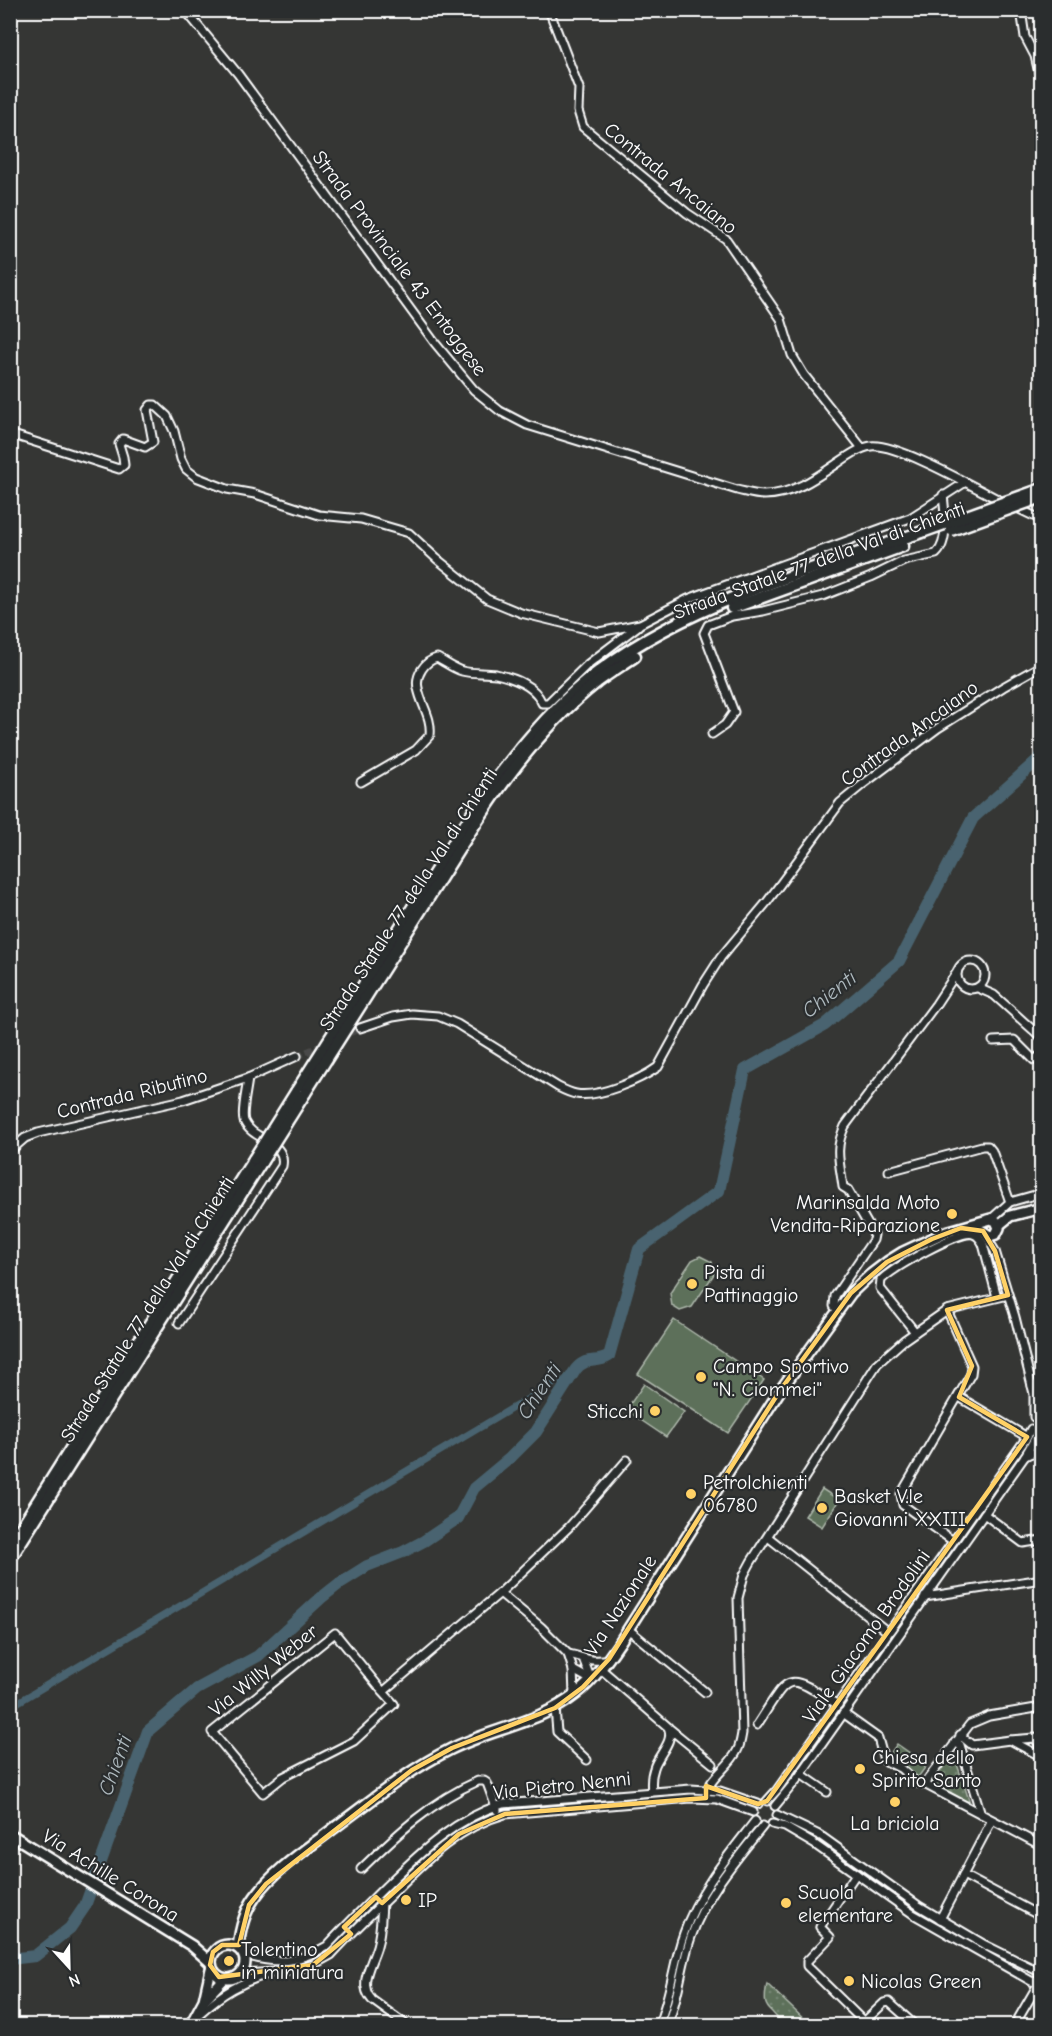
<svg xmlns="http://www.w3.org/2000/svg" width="1052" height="2036" viewBox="0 0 1052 2036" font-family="'Comic Neue',sans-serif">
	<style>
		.green { fill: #5d705a; stroke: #aeb8ac; stroke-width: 1.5 }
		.park { fill: url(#park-dots); stroke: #aeb8ac; stroke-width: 1.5 }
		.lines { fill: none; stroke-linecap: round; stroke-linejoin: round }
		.canal { stroke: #4a646f; stroke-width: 7 }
		.river { stroke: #4a646f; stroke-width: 12 }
		.minor-tunnel { stroke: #494a48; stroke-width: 7; stroke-dasharray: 7 3.5; stroke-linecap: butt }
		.minor-casing { stroke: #fff; stroke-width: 11 }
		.major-casing { stroke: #fff; stroke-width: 14 }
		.highway-casing { stroke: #fff; stroke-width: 15 }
		.minor { stroke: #2a2d2e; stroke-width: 7 }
		.major { stroke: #2a2d2e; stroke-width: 9 }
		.highway { stroke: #2a2d2e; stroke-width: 10 }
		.highway-bridge-casing { stroke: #fff; stroke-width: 15; stroke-linecap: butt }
		.highway-bridge { stroke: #2a2d2e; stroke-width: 10 }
		.marked { fill: none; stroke: #ffd166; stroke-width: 4.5; stroke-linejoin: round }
		.poi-dot { fill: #ffd166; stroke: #2a2d2e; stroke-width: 2 }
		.labels { text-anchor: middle; stroke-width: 4.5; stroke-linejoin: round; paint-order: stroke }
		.street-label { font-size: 20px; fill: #fff; stroke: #2a2d2e }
		.poi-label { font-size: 20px; fill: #fff; stroke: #2a2d2e; text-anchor: start }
		.water-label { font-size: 21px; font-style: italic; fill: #aeb9be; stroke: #2a2d2e }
	</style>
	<defs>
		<pattern id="park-dots" width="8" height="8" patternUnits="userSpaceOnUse" patternTransform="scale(1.5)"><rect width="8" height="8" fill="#5d705a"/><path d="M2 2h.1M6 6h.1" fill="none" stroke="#758573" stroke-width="1.8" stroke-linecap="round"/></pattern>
	</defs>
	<rect width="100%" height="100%" fill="#353634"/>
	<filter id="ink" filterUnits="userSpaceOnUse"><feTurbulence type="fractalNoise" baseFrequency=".0167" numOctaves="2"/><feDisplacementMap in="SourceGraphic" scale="12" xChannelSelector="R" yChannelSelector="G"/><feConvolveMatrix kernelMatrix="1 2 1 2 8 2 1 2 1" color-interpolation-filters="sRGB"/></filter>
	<g filter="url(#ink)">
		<g class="green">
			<path d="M700,1256L712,1262L714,1274L692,1307L680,1311L672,1306L670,1293L692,1260Z"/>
			<path d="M674,1320L764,1380L728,1433L638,1374Z"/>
			<path d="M644,1384L684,1412L666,1437L626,1410Z"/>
			<path d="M822,1489L839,1500L822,1527L805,1516Z"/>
			<path d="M897,1744L927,1765L916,1780L886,1759Z"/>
		</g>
		<g class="park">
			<path d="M953,1752L970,1803L931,1782Z"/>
			<path d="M767,1984L810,2025H782C771,2005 761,2013 767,1984Z"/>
		</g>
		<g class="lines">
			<path class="canal" d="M10,1707L558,1381L563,1382L576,1369"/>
			<path class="river" d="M10,1959L35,1956L70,1928L85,1906L148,1731L197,1689L258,1656L321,1598L340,1583L367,1566L403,1552L424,1541L458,1518L474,1488L510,1458L536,1432L576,1369C589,1355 595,1365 609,1356L639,1249L719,1191L745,1070L825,1025L899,961L973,818L1042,756"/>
			<g class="minor-tunnel">
				<path d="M341,1037L360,1028"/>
				<path d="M297,1056L325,1044"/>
			</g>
			<g class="minor-casing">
				<g id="minor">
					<path d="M185,10L238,74L435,343L474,390L500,411L527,425L737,490C746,492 755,495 764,495C792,495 816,478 838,463C848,456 859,448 871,446C898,443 977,489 1005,503"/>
					<path d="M549,10L579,88L578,111L583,127L687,213L726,239L781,319L792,355L804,375L862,448"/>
					<path d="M1021,10L1025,37L1035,56L1042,86"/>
					<path d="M1042,110L1038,134L1042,168"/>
					<path d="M10,434L119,469L124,465L123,457L119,444L123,439L145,447L153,442L147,410L151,405H155L167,416L174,431L181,459L186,469L196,477L227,489L255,494L319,515L361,519L409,533L437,559L487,599L521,613L599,632L640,624L688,599L910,518L964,483"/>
					<path d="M1015,507L1042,520"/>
					<path d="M712,734L725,725L734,712L704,633L708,625L732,616L763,611L823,596L871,577L904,561L936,554C949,542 945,512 943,495"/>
					<path d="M361,782L416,750L430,735C432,717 421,705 418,688C415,675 425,661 437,658C445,662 454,669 462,671C473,674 485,672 496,674C514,678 535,685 542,703H548L588,664L638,626"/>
					<circle cx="971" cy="975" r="14"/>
					<path d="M978,988L994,995L1042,1038"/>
					<path d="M360,1028L393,1017L412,1014L438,1016L457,1024L558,1087C564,1090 570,1093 576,1094C598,1098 640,1080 658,1067L703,985L721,957L767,902L840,803L862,785L938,728L1003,687L1042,665"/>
					<path d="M993,1041L1014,1040L1034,1060L1042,1054"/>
					<path d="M10,1151L25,1138L38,1133L183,1100L248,1078L297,1056"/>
					<path d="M889,1171L982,1146H988L992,1151L1010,1202"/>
					<path d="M991,1219L1010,1202L1042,1193"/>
					<path d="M985,1234L995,1251L1015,1317L1034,1394V1417"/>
					<path d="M947,1310L972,1366L971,1374L901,1494L903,1505L953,1541"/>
					<path d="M838,1311L834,1306L835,1296L873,1240L874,1235L848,1190L843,1187C840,1163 834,1149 845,1126L936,1004L957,972"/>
					<path d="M179,1323L282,1166C287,1140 252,1141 244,1121C241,1112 247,1089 248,1078"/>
					<path d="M915,1332L880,1288L881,1280C893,1268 959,1230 973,1234C978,1235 981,1240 983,1244L997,1297"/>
					<path d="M1032,1386L1042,1384"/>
					<path d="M1035,1396L1042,1409"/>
					<path d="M959,1397L1027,1437"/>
					<path d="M1025,1456L1031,1453L1042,1454"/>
					<path d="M984,1514L1023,1543L1042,1540"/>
					<path d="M768,1537L888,1632"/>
					<path d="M500,1593L541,1627L568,1654L573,1670L574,1695"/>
					<path d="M925,1597L1042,1579"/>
					<path d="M628,1629L705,1692"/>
					<path d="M568,1654C585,1657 589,1663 609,1659"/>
					<path d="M584,1661L591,1680"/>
					<path d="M601,1669L668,1727C675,1742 658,1754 654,1768C651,1776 651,1784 652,1792"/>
					<path d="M573,1670L591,1680"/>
					<path d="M383,1692L394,1704L354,1741L283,1777L263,1793L212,1732L335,1633L383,1692L500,1593L569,1527L627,1460"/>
					<path d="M555,1708L557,1732L587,1760"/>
					<path d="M843,1713L878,1738L884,1760L900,1768L917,1783L924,1784L1042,1846"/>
					<path d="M757,1725C791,1673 784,1671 838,1705"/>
					<path d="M670,1729L713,1764"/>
					<path d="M960,1735L972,1745L1010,1740L1042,1757"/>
					<path d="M1010,1740L1035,1738L1039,1744L1040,1756"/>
					<path d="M955,1742L960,1745L981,1814"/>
					<path d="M801,1774L827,1792"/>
					<path d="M924,1784L970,1724L989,1716L1042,1707"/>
					<path d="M706,1798C706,1779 729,1768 737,1751C740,1746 741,1739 742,1733L738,1598L744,1575L751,1562L877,1364L904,1340L947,1310L1008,1295"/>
					<path d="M767,1801L777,1790L1025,1440L1031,1429"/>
					<path d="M775,1806L798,1778L1025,1456L1037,1435"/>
					<path d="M777,1815L821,1836L919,1906L985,1945L1042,1973"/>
					<path d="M772,1824L785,1827L814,1844L913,1914L1031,1981L1042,1983"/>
					<path d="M361,1869C397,1834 432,1801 478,1781H484L487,1783L497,1810"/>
					<path d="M856,1874L820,1927L830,1937L807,1961V1966L864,2022L884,2003L889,2002L916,2026"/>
					<path d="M963,1875L1042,1917"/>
					<path d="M380,1902L382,1903C381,1918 381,1933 377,1946C372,1964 357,1984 372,2000L408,2026"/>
					<path d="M940,1919L992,1820"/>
					<path d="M244,1955C277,1964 296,1964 327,1946C346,1925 366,1906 386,1886C421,1852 454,1819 503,1804L691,1789L720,1791L758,1804"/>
					<path d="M241,1974L291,1971L313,1965L331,1955C351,1933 372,1913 393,1893C426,1860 458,1827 505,1814L691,1798L717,1799L753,1812"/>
					<path d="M199,2014C221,1994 242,1981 272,1973"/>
					<path d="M658,2026C671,1996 673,1963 684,1933C699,1890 728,1856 755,1821"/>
					<path d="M667,2026C679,1997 681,1966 691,1937C706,1894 735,1861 763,1826"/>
					<path d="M1014,2026L1040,1981"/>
				</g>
			</g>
			<g class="major-casing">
				<g id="major">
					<path d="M999,1225L1010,1216L1042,1208"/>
					<path d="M10,1834L192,1946L210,1962"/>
					<circle cx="228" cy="1962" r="17"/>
					<path d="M238,1948C240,1930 244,1912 255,1897C275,1869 307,1849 334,1828C372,1800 408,1770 451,1749C491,1729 540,1723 576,1694C594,1680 607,1661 620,1642L779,1392L851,1293L870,1275L887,1262L903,1252L946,1232L991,1219L996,1221L999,1228L996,1234L990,1236L979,1229L961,1228"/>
					<path d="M206,1998L224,1979"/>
					<path d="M190,2026L204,2000L211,1969"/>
				</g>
			</g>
			<g class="highway-casing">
				<g id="highway">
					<path d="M732,608L903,546"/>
					<path d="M296,1092L482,798C514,755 547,713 589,679C681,604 812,570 922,532"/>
					<path d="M305,1093C344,1031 383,970 422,908C472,828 522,741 597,682C609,673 622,665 635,656"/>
					<path d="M10,1545L254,1159"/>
					<path d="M10,1559L262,1161"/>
				</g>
			</g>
			<use href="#minor" class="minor"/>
			<use href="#major" class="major"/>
			<use href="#highway" class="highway"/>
			<g class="highway-bridge-casing">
				<g id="highway-bridge">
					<path d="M951,530L1042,497"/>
					<path d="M922,532L1042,489"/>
					<path d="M254,1159L296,1092"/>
					<path d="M262,1161L305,1093"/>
				</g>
			</g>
			<use href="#highway-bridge" class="highway-bridge"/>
		</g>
	</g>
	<path class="marked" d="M961,1228L983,1231L995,1251L1008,1295L947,1310L972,1366L959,1397L1027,1437L767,1801L758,1804L706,1786V1798L505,1814L459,1834L382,1903L376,1897L344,1927L351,1934L313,1965L219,1977L210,1965L213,1952L222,1945H239L249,1905L266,1884L412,1770L452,1748L555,1708L583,1687L609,1659L779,1392L851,1293L887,1262L932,1239Z"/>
	<g class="poi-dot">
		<circle cx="952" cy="1214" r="6"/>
		<circle cx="692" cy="1284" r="6"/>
		<circle cx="701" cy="1377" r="6"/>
		<circle cx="655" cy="1411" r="6"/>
		<circle cx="691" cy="1494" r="6"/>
		<circle cx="822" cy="1508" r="6"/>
		<circle cx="860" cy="1769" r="6"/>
		<circle cx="895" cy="1802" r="6"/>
		<circle cx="406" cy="1900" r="6"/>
		<circle cx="786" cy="1903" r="6"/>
		<circle cx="229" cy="1961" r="6"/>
		<circle cx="849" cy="1981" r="6"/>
	</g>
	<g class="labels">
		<g class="street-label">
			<text transform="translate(671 178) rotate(39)" y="7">Contrada Ancaiano</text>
			<text transform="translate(400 263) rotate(53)" y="7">Strada Provinciale 43 Entoggese</text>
			<text transform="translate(819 560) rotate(-20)" y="7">Strada Statale 77 della Val di Chienti</text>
			<text transform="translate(909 733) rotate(-36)" y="7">Contrada Ancaiano</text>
			<text transform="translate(408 899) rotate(-57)" y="7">Strada Statale 77 della Val di Chienti</text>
			<text transform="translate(132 1093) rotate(-14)" y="7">Contrada Ributino</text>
			<text transform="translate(147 1309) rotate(-58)" y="7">Strada Statale 77 della Val di Chienti</text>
			<text transform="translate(620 1605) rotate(-57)" y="7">Via Nazionale</text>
			<text transform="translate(866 1636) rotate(-55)" y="7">Viale Giacomo Brodolini</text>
			<text transform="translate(263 1670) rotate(-39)" y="7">Via Willy Weber</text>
			<text transform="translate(562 1785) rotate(-6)" y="7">Via Pietro Nenni</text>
			<text transform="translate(111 1875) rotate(32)" y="7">Via Achille Corona</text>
		</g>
		<g class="poi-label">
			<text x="940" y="1209" text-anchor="end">Marinsalda Moto<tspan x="940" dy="23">Vendita-Riparazione</tspan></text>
			<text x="704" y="1279">Pista di<tspan x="704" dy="23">Pattinaggio</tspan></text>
			<text x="713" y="1373">Campo Sportivo<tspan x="713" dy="23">"N. Ciommei"</tspan></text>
			<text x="643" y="1418" text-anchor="end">Sticchi</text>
			<text x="703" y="1489">Petrolchienti<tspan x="703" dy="23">06780</tspan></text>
			<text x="834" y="1503">Basket V.le<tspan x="834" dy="23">Giovanni XXIII</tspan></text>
			<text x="872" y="1764">Chiesa dello<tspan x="872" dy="23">Spirito Santo</tspan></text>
			<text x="895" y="1830" text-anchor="middle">La briciola</text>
			<text x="798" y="1899">Scuola<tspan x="798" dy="23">elementare</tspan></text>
			<text x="418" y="1907">IP</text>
			<text x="241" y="1956">Tolentino<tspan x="241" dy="23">in miniatura</tspan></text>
			<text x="861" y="1988">Nicolas Green</text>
		</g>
		<g class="water-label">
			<text transform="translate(829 994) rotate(-38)" y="7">Chienti</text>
			<text transform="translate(539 1391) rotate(-56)" y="7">Chienti</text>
			<text transform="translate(115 1765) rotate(-70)" y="7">Chienti</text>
		</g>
	</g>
	<rect width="1052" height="2036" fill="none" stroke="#2a2d2e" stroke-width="36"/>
	<rect x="18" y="18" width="1016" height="2000" fill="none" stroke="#fff" stroke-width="2" filter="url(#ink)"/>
	<g transform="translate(69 1967) rotate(158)" stroke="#2a2d2e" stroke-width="4.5" paint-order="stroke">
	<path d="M0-4.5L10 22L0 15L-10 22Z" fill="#ffffff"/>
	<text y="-9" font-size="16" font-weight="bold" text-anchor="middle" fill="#ffffff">N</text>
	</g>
</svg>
